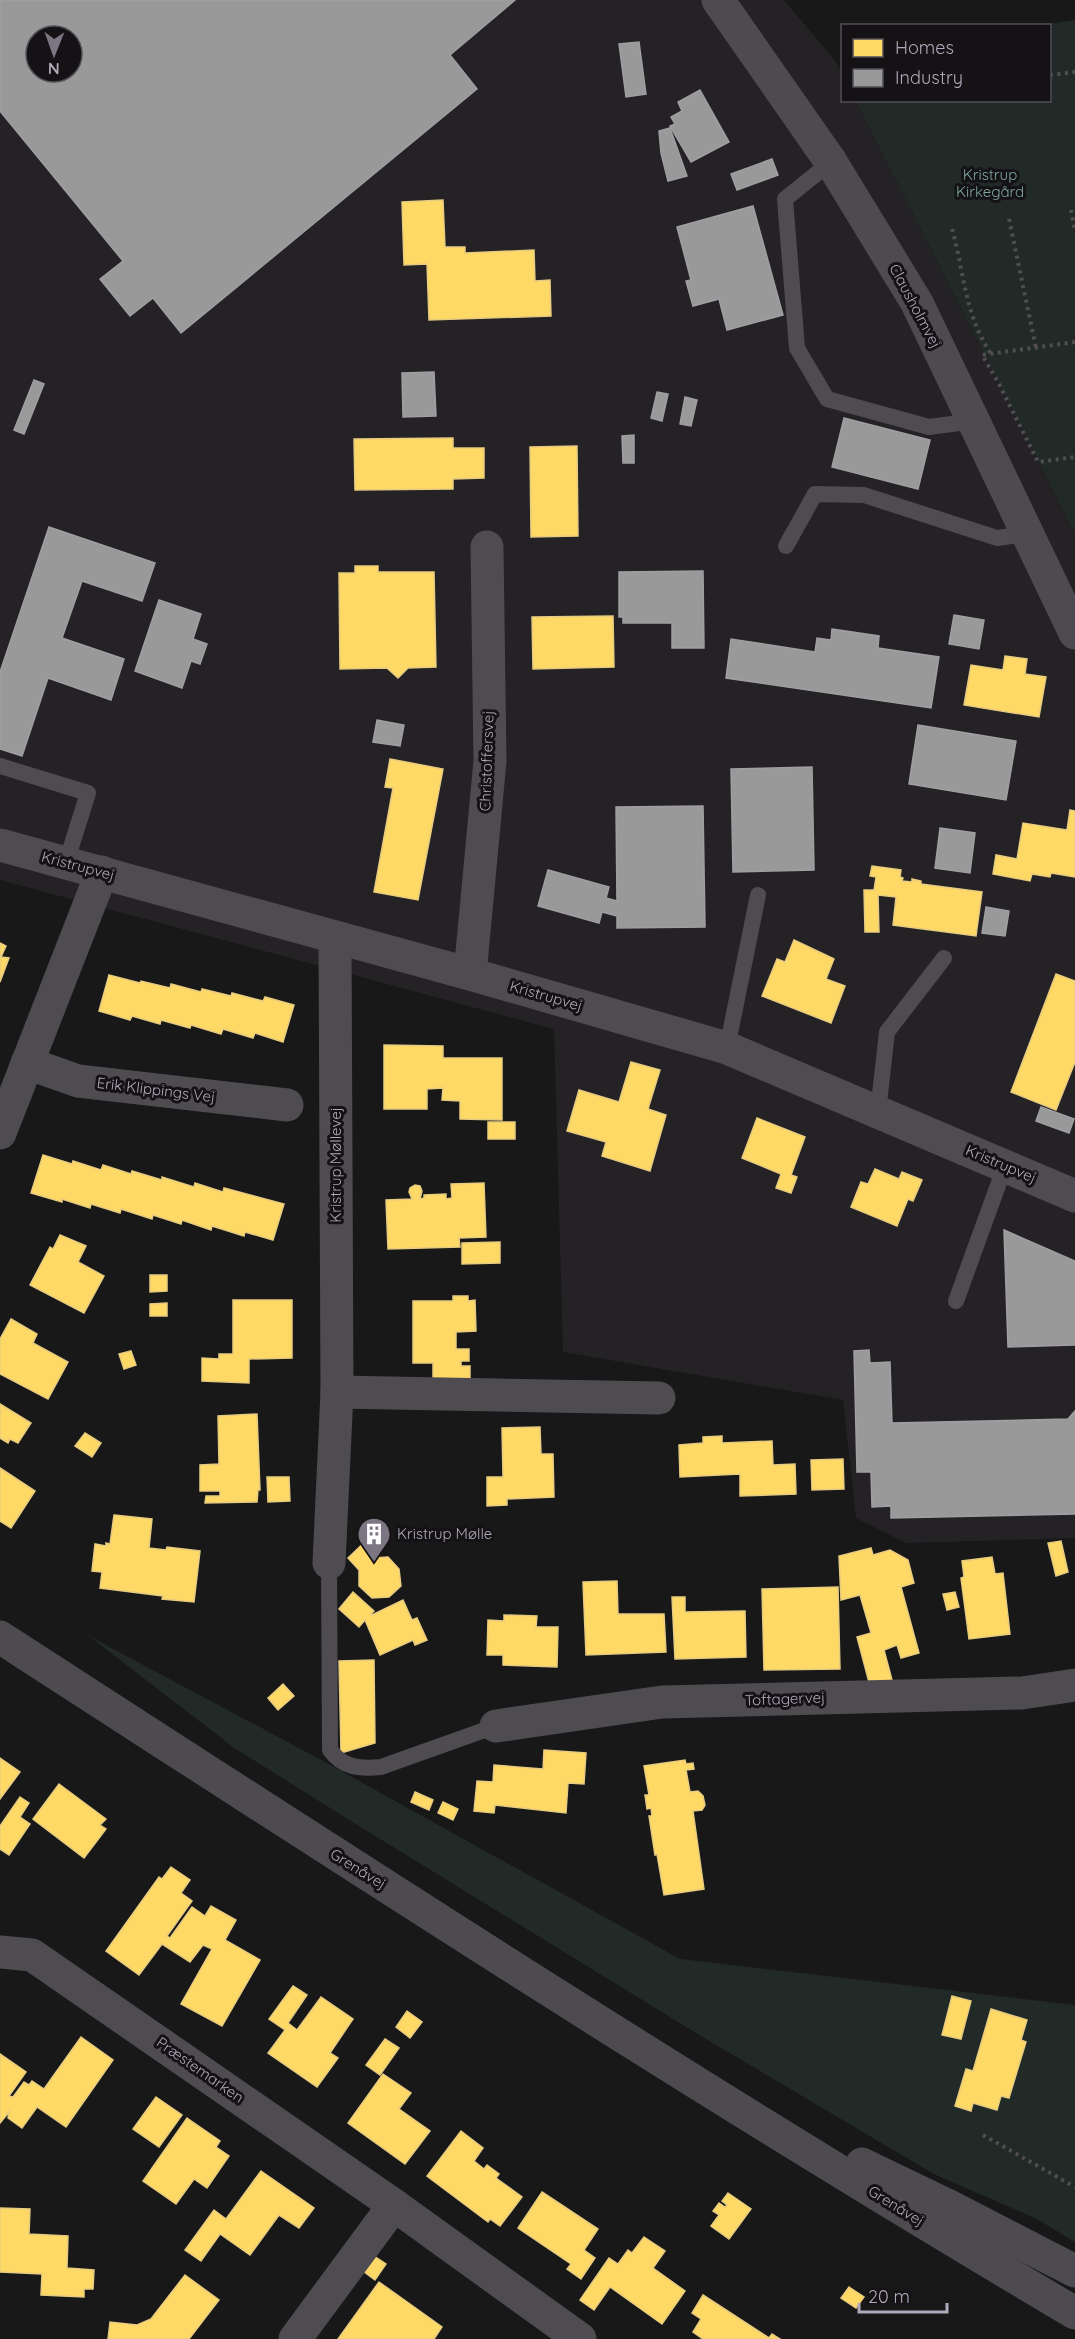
<svg xmlns="http://www.w3.org/2000/svg" width="1075" height="2339" viewBox="0 0 1075 2339" font-family="Quicksand,sans-serif">
	<style>
		.built { fill: #242225; fill-rule: evenodd }
		.green { fill: #222a28 }
		.homes { fill: #ffd966; stroke: #e7cb7f; stroke-width: 1.5 }
		.industry { fill: #999; stroke: #a09ea3; stroke-width: 1.5; fill-rule: evenodd }
		.lines { fill: none; stroke-linecap: round; stroke-linejoin: round }
		.path { stroke: #504e53; stroke-width: 4; stroke-dasharray: 3 4.5; stroke-linecap: butt }
		.lane { stroke: #4f4c51; stroke-width: 16 }
		.street { stroke: #4f4c51; stroke-width: 33 }
		.secondary { stroke: #4d4b50; stroke-width: 33 }
		.labels { text-anchor: middle; stroke-width: 6; stroke-linejoin: round; paint-order: stroke }
		.park-label { font-size: 15px; fill: #7fa69e; stroke: #141214 }
		.street-label { font-size: 15px; fill: #b0a9ba; stroke: #141214 }
		.poi-label { font-size: 15px; fill: #b0a9ba; stroke: #141214; text-anchor: start }
	</style>
	<rect width="100%" height="100%" fill="#181818"/>
	<path class="built" d="M0,0H784L836,62L842,74V100L856,101L1075,534V1538L906,1543L856,1518L843,1400L563,1352L554,1029L0,880ZM36,36H72V72H36Z"/>
	<g class="green">
		<path d="M1075,20V534L856,101L1050,100V26L1042,25Z"/>
		<path d="M89,1636L325,1762L680,1959L1075,2005V2242L1037,2219L934,2174L701,2036L346,1818L233,1747Z"/>
	</g>
	<g class="homes">
		<path d="M443,200L445,247H465V253L534,250L535,281L550,280L551,316L429,320L427,264L404,265L402,202Z"/>
		<path d="M453,438V448H484V478L453,479V489L355,490L354,439Z"/>
		<path d="M577,446L578,536L531,537L530,447Z"/>
		<path d="M355,566H378V572H434L436,667L408,668L398,678L387,668L340,669L339,573H355Z"/>
		<path d="M613,616L614,667L533,669L532,617Z"/>
		<path d="M1005,656L1027,659L1025,674L1046,677L1039,717L964,705L971,665L1003,670Z"/>
		<path d="M390,759L443,769L418,900L374,892L393,788L385,787Z"/>
		<path d="M1070,810L1075,811V877L1051,873L1050,877L1032,874L1030,881L993,874L996,855L1017,859L1023,823L1067,830Z"/>
		<path d="M872,866L901,870L900,877L903,878L902,881L912,882V879L921,881V884L982,892L976,936L893,925L896,897L878,895L879,932H865L864,890H874L876,877L870,876Z"/>
		<path d="M794,940L834,959L826,979L845,986L831,1023L762,996L777,959L785,962Z"/>
		<path d="M0,943L6,946L1,957L9,958L0,982Z"/>
		<path d="M1056,974L1075,981V1062L1056,1110L1011,1092Z"/>
		<path d="M109,975L140,983L141,981L170,988L171,984L201,992L202,989L231,996L232,993L263,1001L265,997L294,1005L283,1042L255,1033L253,1038L223,1029L221,1034L191,1025L190,1028L161,1020L160,1024L132,1016L130,1020L99,1011Z"/>
		<path d="M384,1045L443,1046V1058H502V1120L460,1119V1101L442,1100L443,1088L427,1089V1109H384Z"/>
		<path d="M631,1062L660,1070L648,1109L666,1115L650,1171L602,1156L606,1142L567,1131L579,1090L619,1102Z"/>
		<path d="M757,1118L805,1137L791,1175L797,1177L791,1193L776,1188L781,1174L742,1158Z"/>
		<rect x="488" y="1122" width="27" height="17"/>
		<path d="M43,1155L72,1164L73,1161L101,1170L103,1165L131,1174L132,1171L162,1180V1177L194,1187L195,1183L223,1192L224,1188L284,1204L273,1240L245,1232L244,1236L212,1226L211,1230L182,1220L181,1224L153,1215L152,1219L121,1209L120,1213L91,1204L90,1208L62,1199V1202L31,1193Z"/>
		<path d="M875,1169L899,1179L902,1172L922,1180L913,1201L908,1199L897,1226L851,1207L861,1182L868,1184Z"/>
		<path d="M484,1183L486,1237L459,1238L460,1247L388,1249L386,1200L412,1199L409,1192L410,1188L415,1185L420,1186L422,1191L420,1199L424,1198V1195L446,1194V1199L452,1198L451,1184Z"/>
		<path d="M60,1235L86,1246L78,1262L104,1276L84,1313L30,1285L50,1247L53,1249Z"/>
		<path d="M500,1242V1263L462,1264V1243Z"/>
		<path d="M150,1275H167V1291L150,1292Z"/>
		<path d="M453,1296H468V1301L475,1300L476,1331L456,1332V1349H469V1361H461V1366H470V1380H433V1363H413V1301H453Z"/>
		<path d="M233,1300H292V1358L249,1359V1383L202,1381V1358L219,1359V1354H233Z"/>
		<path d="M167,1303V1316H150V1304Z"/>
		<path d="M11,1319L37,1334L33,1343L68,1362L48,1399L0,1374V1339Z"/>
		<path d="M131,1351L136,1365L124,1369L119,1354Z"/>
		<path d="M0,1404L31,1423L18,1443L10,1439L8,1443L0,1438Z"/>
		<path d="M257,1414L260,1490H258L257,1502L205,1503L206,1496H220V1491H200V1465L219,1464L218,1416Z"/>
		<path d="M540,1427L541,1454H553L554,1497L507,1499V1505L487,1506V1477H503L502,1428Z"/>
		<path d="M85,1433L101,1443L92,1457L75,1446Z"/>
		<path d="M722,1436V1443L772,1441L773,1465L795,1464L796,1494L740,1496V1474L680,1477L679,1445L703,1443V1437Z"/>
		<path d="M843,1459L844,1489L812,1490L811,1460Z"/>
		<path d="M0,1468L35,1491L11,1528L0,1521Z"/>
		<path d="M267,1477H289L290,1501L268,1502Z"/>
		<path d="M114,1515L152,1519L149,1548L166,1550L167,1547L200,1551L194,1602L162,1599L163,1596L100,1588L102,1572L92,1571L95,1544L106,1546V1543L110,1544Z"/>
		<path d="M372,1535L383,1547L372,1558L388,1557L399,1569L401,1586L389,1597L372,1598L359,1586V1570L348,1558Z"/>
		<path d="M1061,1541L1068,1572L1056,1576L1048,1543Z"/>
		<path d="M871,1548L873,1555L890,1550L908,1560L914,1583L901,1587L919,1653L901,1658L897,1645L884,1650L892,1680L870,1686L857,1637L871,1633L860,1595L841,1600L839,1556Z"/>
		<path d="M992,1557L995,1574L1003,1573L1010,1634L969,1639L961,1578L964,1577L962,1561Z"/>
		<path d="M617,1581L618,1614H664L666,1652L586,1655L583,1582Z"/>
		<path d="M838,1587L840,1669L764,1670L762,1589Z"/>
		<path d="M353,1592L374,1611L371,1614L372,1615L403,1600L412,1620L417,1618L427,1640L415,1645L413,1640L380,1655L365,1620L359,1627L339,1609Z"/>
		<path d="M955,1592L959,1607L947,1610L943,1594Z"/>
		<path d="M672,1597H685V1612L745,1611L746,1657L675,1659Z"/>
		<path d="M504,1615L537,1616L536,1627H558L557,1667L503,1665V1655H487L488,1620L504,1621Z"/>
		<path d="M374,1660L375,1743L341,1753L339,1661Z"/>
		<path d="M283,1684L294,1696L278,1710L268,1698Z"/>
		<path d="M544,1750L586,1753L584,1784L568,1783L566,1813L495,1805L494,1813L474,1811L477,1781L493,1782L494,1765L543,1769Z"/>
		<path d="M0,1758L20,1772L0,1799Z"/>
		<path d="M685,1760L686,1764L693,1763L694,1769L686,1770L690,1792L698,1791L703,1796L705,1805L702,1810L693,1811L704,1889L664,1895L657,1854L655,1855L649,1816H652L651,1808L647,1809L645,1795H649L644,1766Z"/>
		<path d="M59,1784L106,1819L100,1825L106,1829L84,1858L33,1819Z"/>
		<path d="M415,1792L433,1800L429,1810L411,1802Z"/>
		<path d="M20,1797L29,1803L20,1817L30,1824L9,1855L0,1849V1826Z"/>
		<path d="M443,1802L458,1809L453,1820L438,1813Z"/>
		<path d="M171,1867L190,1880L181,1893L192,1901L167,1936L170,1938L192,1907L205,1916L211,1906L236,1920L225,1940L260,1960L222,2026L181,2004L212,1949L203,1945L190,1962L162,1944L139,1975L106,1951L159,1877L162,1879Z"/>
		<path d="M293,1986L307,1995L288,2023L297,2030L321,1997L353,2019L330,2053L338,2058L317,2087L268,2053L285,2030L269,2019Z"/>
		<path d="M952,1996L971,2001L961,2039L942,2035Z"/>
		<path d="M991,2009L1027,2020L1021,2040L1026,2042L1009,2098L1001,2096L997,2110L973,2103L971,2111L955,2106L966,2069L973,2071Z"/>
		<path d="M407,2011L422,2022L410,2038L396,2027Z"/>
		<path d="M81,2037L113,2060L66,2127L37,2107L22,2128L8,2118L9,2112L0,2123V2054L26,2072L9,2096L13,2097L24,2082L29,2085L32,2081L44,2089Z"/>
		<path d="M385,2039L399,2048L380,2075L366,2065Z"/>
		<path d="M383,2074L411,2093L399,2109L430,2131L405,2164L348,2123Z"/>
		<path d="M156,2097L182,2115L159,2147L133,2129Z"/>
		<path d="M187,2118L220,2141L216,2147L229,2156L207,2188L194,2179L176,2204L143,2181Z"/>
		<path d="M461,2131L483,2148L474,2161L484,2169L487,2165L499,2174L496,2178L522,2197L500,2226L490,2219L488,2222L427,2176Z"/>
		<path d="M261,2171L314,2208L299,2228L279,2215L250,2255L220,2234L201,2261L185,2250L214,2210L226,2219Z"/>
		<path d="M542,2192L598,2229L584,2250L595,2258L581,2279L567,2269L571,2264L518,2228Z"/>
		<path d="M728,2193L751,2209L729,2239L711,2226L719,2215L713,2211L719,2203L725,2207L727,2205L722,2201Z"/>
		<path d="M0,2208L30,2209L29,2234L68,2236L67,2268L94,2270L93,2289H84V2297L41,2295L42,2274L0,2272Z"/>
		<path d="M644,2237L665,2251L653,2268L685,2291L662,2324L610,2287L594,2310L580,2300L609,2258L618,2264L628,2250L632,2253Z"/>
		<path d="M374,2256L386,2264L375,2280L363,2271Z"/>
		<path d="M185,2275L219,2300L189,2339H108L110,2322L137,2325L151,2319Z"/>
		<path d="M379,2282L442,2327L434,2339H338Z"/>
		<path d="M849,2287L864,2297L856,2308L841,2298Z"/>
		<path d="M703,2295L769,2338L772,2334L780,2339H703L693,2332L701,2319L692,2313Z"/>
	</g>
	<g class="industry">
		<path d="M0,0H515L450,55L477,89L181,333L153,298L130,316L100,279L123,261L0,111ZM36,36H72V72H36Z"/>
		<path d="M639,42L646,94L626,97L619,44Z"/>
		<path d="M700,90L729,142L691,162L670,126L675,124L671,117L682,111L678,102Z"/>
		<path d="M670,128L687,176L668,181L661,153L659,131Z"/>
		<path d="M772,159L778,175L737,190L731,174Z"/>
		<path d="M753,206L783,315L727,330L719,299L693,306L686,281L691,280L677,227Z"/>
		<path d="M434,372L436,416L403,417L402,373Z"/>
		<path d="M34,380L44,384L24,434L14,430Z"/>
		<path d="M657,392L668,394L662,421L651,418Z"/>
		<path d="M685,397L697,400L691,426L680,424Z"/>
		<path d="M844,418L930,440L918,489L832,467Z"/>
		<path d="M634,435V463H623L622,436Z"/>
		<path d="M49,527L155,563L142,601L82,581L62,638L124,659L111,700L48,678L22,756L0,749V672Z"/>
		<path d="M703,571L704,648H672V623H623V617H619V572Z"/>
		<path d="M159,600L201,614L193,639L207,644L200,664L191,661L182,688L135,671Z"/>
		<path d="M954,615L984,620L979,649L949,644Z"/>
		<path d="M832,629L879,636L878,648L939,657L931,708L726,678L731,639L815,652L817,638L831,640Z"/>
		<path d="M377,720L404,725L400,746L373,742Z"/>
		<path d="M918,725L1016,741L1006,800L909,784Z"/>
		<path d="M812,767L814,870L733,872L731,769Z"/>
		<path d="M703,806L705,927L617,928V916L602,912L599,923L538,906L548,870L609,887L606,898L617,901L616,807Z"/>
		<path d="M940,828L975,833L970,873L935,868Z"/>
		<path d="M986,907L1009,911L1005,936L982,933Z"/>
		<path d="M1041,1107L1074,1119L1069,1133L1036,1121Z"/>
		<path d="M1004,1230L1075,1261V1345L1008,1347Z"/>
		<path d="M869,1350L870,1363L890,1362L892,1423L1068,1419L1075,1411V1514L891,1518V1506L872,1507L871,1472H857L854,1351Z"/>
	</g>
	<g class="lines">
		<g class="path">
			<path d="M1050,75L1075,72"/>
			<path d="M1071,210L1075,231"/>
			<path d="M1009,219L1036,348"/>
			<path d="M952,229C965,275 964,313 991,354"/>
			<path d="M1075,342L982,355L998,382L1038,462L1075,457"/>
			<path d="M983,2135L1075,2187"/>
		</g>
		<g class="lane">
			<path d="M831,162L785,199L797,348L827,399L929,427L974,421"/>
			<path d="M786,546L815,494L864,495L997,538L1028,534"/>
			<path d="M0,766L88,793L66,863"/>
			<path d="M727,1048L758,895"/>
			<path d="M878,1112L887,1032L944,958"/>
			<path d="M956,1301L1005,1166"/>
			<path d="M329,1563L330,1750C343,1768 360,1769 381,1767L496,1726"/>
		</g>
		<g class="street">
			<path d="M0,845L470,974L727,1048L1075,1196"/>
			<path d="M470,974L490,761L487,547"/>
			<path d="M27,1063L78,1081L287,1105"/>
			<path d="M0,1133L102,872"/>
			<path d="M337,1392L659,1398"/>
			<path d="M329,1563L337,1392L335,938"/>
			<path d="M496,1726L662,1702L1022,1693L1075,1685"/>
			<path d="M0,1952L32,1955L394,2205L580,2339"/>
			<path d="M295,2339L394,2205"/>
		</g>
		<g class="secondary">
			<path d="M718,0L831,162L917,303L1075,633"/>
			<path d="M0,1637C355,1867 711,2098 1075,2313"/>
			<path d="M862,2164L945,2204L1075,2271"/>
		</g>
	</g>
	<defs>
		<g id="building-pin" transform="scale(1.725)"><path d="M0 17L-7.5 6A9.5 9.5 0 1 1 7.5 6Z" fill="#7b7681" stroke="#141214"/><path d="M-4-6H4V6H1V3H-1V6H-4ZM-2.5-4.3h1.7v1.8h-1.7ZM.8-4.3h1.7v1.8H.8ZM-2.5-1h1.7V.8h-1.7ZM.8-1h1.7V.8H.8Z" fill="#fff"/></g>
	</defs>
	<g fill-rule="evenodd">
		<use href="#building-pin" x="374" y="1534"/>
	</g>
	<g class="labels">
		<g class="park-label">
			<text x="990" y="180">Kristrup<tspan x="990" dy="17">Kirkegård</tspan></text>
		</g>
		<g class="street-label">
			<text transform="translate(915 306) rotate(62)" y="5">Clausholmvej</text>
			<text transform="translate(487 761) rotate(-88)" y="5">Christoffersvej</text>
			<text transform="translate(78 866) rotate(15)" y="5">Kristrupvej</text>
			<text transform="translate(546 996) rotate(16)" y="5">Kristrupvej</text>
			<text transform="translate(156 1090) rotate(7)" y="5">Erik Klippings Vej</text>
			<text transform="translate(1001 1164) rotate(23)" y="5">Kristrupvej</text>
			<text transform="translate(336 1165) rotate(-90)" y="5">Kristrup Møllevej</text>
			<text transform="translate(785 1699) rotate(-2)" y="5">Toftagervej</text>
			<text transform="translate(358 1869) rotate(32)" y="5">Grenåvej</text>
			<text transform="translate(200 2070) rotate(35)" y="5">Præstemarken</text>
			<text transform="translate(896 2206) rotate(32)" y="5">Grenåvej</text>
		</g>
		<g class="poi-label">
			<text x="397" y="1539">Kristrup Mølle</text>
		</g>
	</g>
	<rect x="841" y="24" width="210" height="78" fill="#141214" stroke="#524e56" stroke-width="1.5"/>
	<rect x="853" y="39" width="30" height="18" fill="#ffd966" stroke="#524e56" stroke-width="1.5"/>
	<text x="895" y="54" font-size="18" fill="#b0a9ba">Homes</text>
	<rect x="853" y="69" width="30" height="18" fill="#999999" stroke="#524e56" stroke-width="1.5"/>
	<text x="895" y="84" font-size="18" fill="#b0a9ba">Industry</text>
	<g transform="translate(54 54) rotate(181)"><circle r="28" fill="#141214" stroke="#524e56" stroke-width="1.5"/>
	<path d="M0-4.5L10 22L0 15L-10 22Z" fill="#7b7681"/>
	<text y="-9" font-size="16" font-weight="bold" text-anchor="middle" fill="#b0a9ba">N</text>
	</g>
	<path d="M859 2303v9h88v-9" fill="none" stroke="#b0a9ba" stroke-width="3"/>
	<text x="868" y="2303" font-size="18" fill="#b0a9ba" stroke="#141214" stroke-width="4.5" paint-order="stroke">20 m</text>
</svg>
